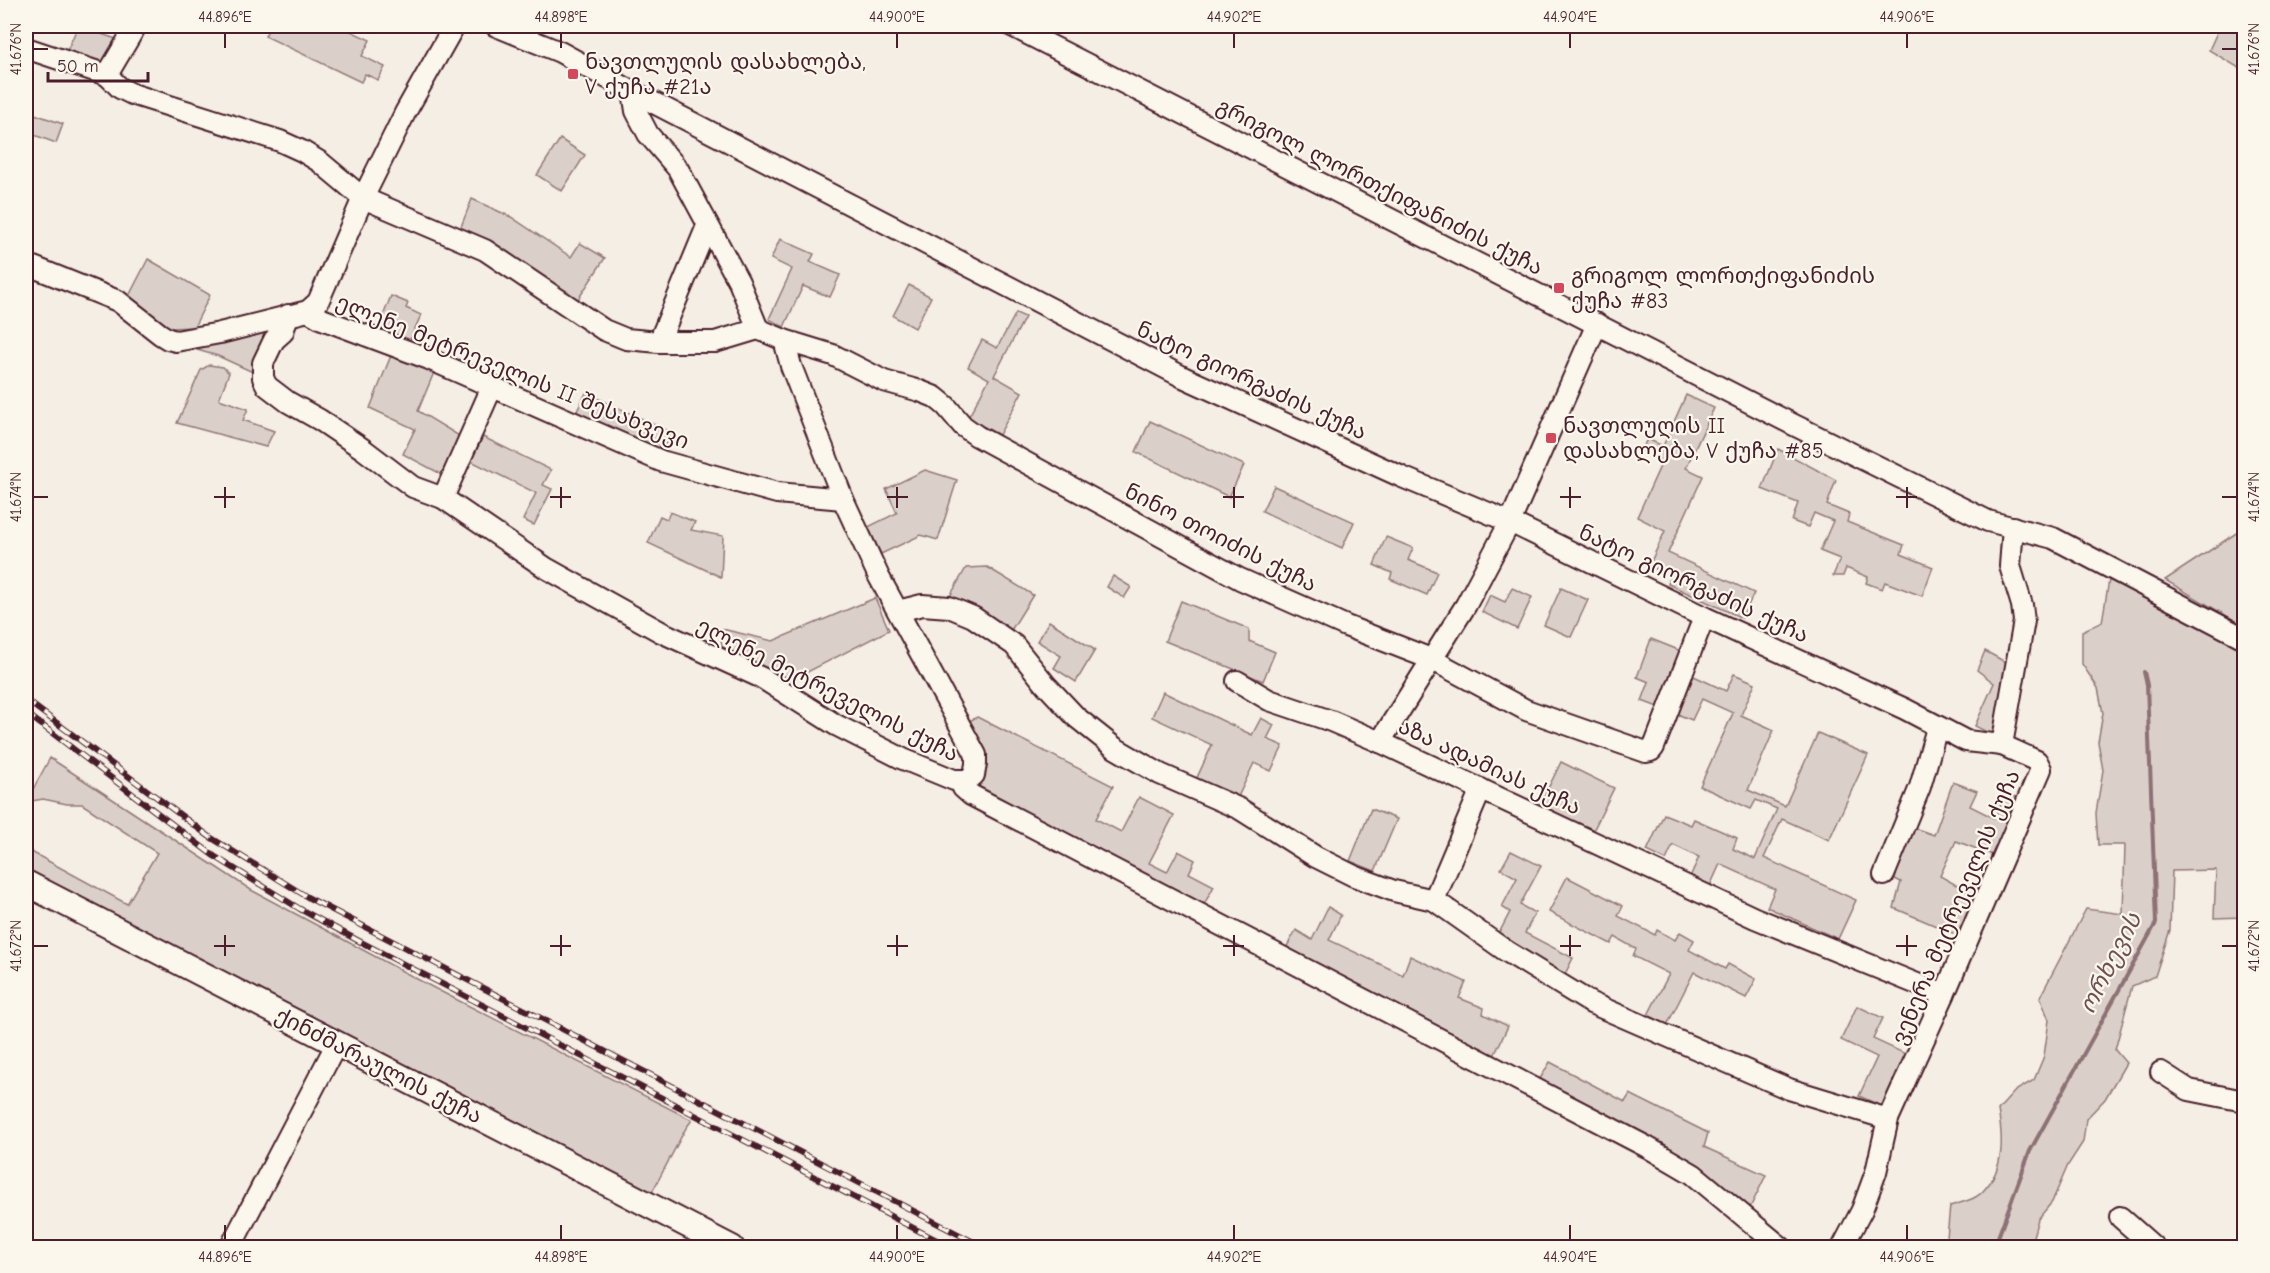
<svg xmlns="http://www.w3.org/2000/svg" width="2270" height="1273" viewBox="0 0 2270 1273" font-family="'Comic Neue','Noto Sans Georgian',sans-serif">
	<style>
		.green { fill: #dbd0c9; stroke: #92787a; stroke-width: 1.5 }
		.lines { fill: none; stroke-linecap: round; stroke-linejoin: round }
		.stream { stroke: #8d7174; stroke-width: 4 }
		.minor-casing { stroke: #4a1f2b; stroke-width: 24 }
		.major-casing { stroke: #4a1f2b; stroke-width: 28 }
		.minor { stroke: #fbf7ec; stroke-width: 20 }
		.major { stroke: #fbf7ec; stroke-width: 24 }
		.rail-casing { stroke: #4a1f2b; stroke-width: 6 }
		.rail { stroke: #fbf7ec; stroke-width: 4; stroke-dasharray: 11; stroke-linecap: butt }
		.ticks { fill: none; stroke: #4a1f2b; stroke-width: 2 }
		.poi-dot { fill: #d1495b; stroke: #fbf7ec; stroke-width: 2 }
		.labels { text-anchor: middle; stroke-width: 4.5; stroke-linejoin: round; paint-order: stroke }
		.poi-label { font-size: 22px; fill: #4a1f2b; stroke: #fbf7ec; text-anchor: start }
		.street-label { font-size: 22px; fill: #4a1f2b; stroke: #fbf7ec }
		.water-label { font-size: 24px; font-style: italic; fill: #714f56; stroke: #fbf7ec }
		.neatline { fill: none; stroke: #4a1f2b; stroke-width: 2 }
		.ticks-label { font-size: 15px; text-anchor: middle; fill: #4a1f2b }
	</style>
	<rect width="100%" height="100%" fill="#f4eee4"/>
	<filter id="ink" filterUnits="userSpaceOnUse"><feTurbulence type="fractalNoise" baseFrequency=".0167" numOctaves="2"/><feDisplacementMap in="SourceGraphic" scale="12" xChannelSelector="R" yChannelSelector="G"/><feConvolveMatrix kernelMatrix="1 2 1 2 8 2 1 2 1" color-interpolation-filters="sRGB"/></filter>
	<g filter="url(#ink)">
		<g class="green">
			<path d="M78,26L116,39L101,66L66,53Z"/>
			<path d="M270,26H340L370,40L362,56L385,67L378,80L365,74L361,82L265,36Z"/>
			<path d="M2220,26H2244V71L2209,50Z"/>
			<path d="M26,111L63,124L56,143L26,132Z"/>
			<path d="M560,139L585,155L562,191L537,175Z"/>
			<path d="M472,199L511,217L571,257L580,243L605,258L575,304C538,277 502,247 460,229Z"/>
			<path d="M780,239L814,254L810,262L840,275L830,297L803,286L784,327L769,319L792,269L771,259Z"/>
			<path d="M148,259L210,295L194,327L169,328L129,296Z"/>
			<path d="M909,285L931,297L915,328L893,316Z"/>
			<path d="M391,296L408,303L406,308L421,315L408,344L377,331Z"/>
			<path d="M1016,313L1025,317L994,376L1022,392L999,435L968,418L989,379L968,367L982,340L997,348Z"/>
			<path d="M278,323L257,374L218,356L190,348Z"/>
			<path d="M392,353L435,370L418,411L461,437L441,474L403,454L415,429L370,408Z"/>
			<path d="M209,365L223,367L229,373L219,399L248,409L243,420L274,431L266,447L177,423L201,370Z"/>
			<path d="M586,393L671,432L661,454L575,415Z"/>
			<path d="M1686,395L1714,408L1686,468L1703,476L1668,553L1754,593L1742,618L1668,584L1671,576L1649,566L1665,531L1637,517L1662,462L1641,452L1647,439L1663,446Z"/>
			<path d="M1150,421L1244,465L1229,497L1136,452Z"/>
			<path d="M483,437L551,470L543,485L552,489L534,525L523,520L536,493L471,461Z"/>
			<path d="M1778,449L1836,480L1827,505L1849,514L1847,522L1904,545L1901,554L1933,567L1922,596L1885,582L1882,589L1866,583L1868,577L1846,568L1843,576H1833L1840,559L1820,551L1833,521L1814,513L1808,527L1792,521L1798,503L1762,489Z"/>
			<path d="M925,470L957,480L938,540L921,535L881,554L868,527L897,513L886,489Z"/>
			<path d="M1274,486L1354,522L1342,548L1262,511Z"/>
			<path d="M670,512L695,522L691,530L723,536L721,577L648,543L660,516L667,519Z"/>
			<path d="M2244,528V626L2165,580Z"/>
			<path d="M1386,537L1413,548L1408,560L1437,572L1427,595L1390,579L1392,573L1374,565Z"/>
			<path d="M987,567L1033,595L1010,632L949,598L966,568Z"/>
			<path d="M1113,576L1131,587L1124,598L1107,587Z"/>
			<path d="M2109,580L2244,646V917L2214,918L2216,870L2172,871L2170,930L2155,976L2132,986L2115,1050L2126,1063L2105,1099L2086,1119L2083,1142L2068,1165L2052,1202L2038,1219L2030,1247L1946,1248L1950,1206C1962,1202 1976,1200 1984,1190C2005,1168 2003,1137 1998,1110L2015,1091L2034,1080L2044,1056L2049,1020L2040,997L2086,909L2123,914L2125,845H2098L2096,813L2103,770L2098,742L2103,713L2098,688L2082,664V631L2102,622Z"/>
			<path d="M1512,588L1532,597L1517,629L1482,612L1490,595L1505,602Z"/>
			<path d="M1561,588L1588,600L1571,637L1544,625Z"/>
			<path d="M875,598L889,630L792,680L721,646L722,629L773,641Z"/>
			<path d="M1181,601L1249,629V641L1275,652L1263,681L1165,641Z"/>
			<path d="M1049,621L1095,650L1076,682L1054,668L1061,656L1037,641Z"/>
			<path d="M1651,639L1681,651L1658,707L1642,701L1649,682L1637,677Z"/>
			<path d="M1985,651L2009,664L2000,724L1992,738L1983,739L1987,732L1975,726L1994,683L1977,670Z"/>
			<path d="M1734,674L1755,683L1741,715L1774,730L1748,790L1785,806L1818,733L1868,755L1829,840L1782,819L1764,858L1856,900L1838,939L1767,907L1775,889L1720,864L1710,886L1690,877L1699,857L1673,845L1666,860L1647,851L1664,814L1691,825L1694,819L1737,838L1733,849L1755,859L1777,809L1756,800L1751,809L1700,786L1733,713L1702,699L1692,720L1677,714L1694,676L1726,691Z"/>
			<path d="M1163,692L1252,735L1261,718L1274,725L1267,739L1283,746L1271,771L1254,763L1236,801L1195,782L1212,745L1152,717Z"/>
			<path d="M977,717L1113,786L1096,819L1121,832L1139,797L1174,815L1149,863L1167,872L1178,851L1195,860L1189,873L1214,886L1202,908L975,792L965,723Z"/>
			<path d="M50,758L251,890L432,987L692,1120L686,1128L651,1194L26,871V849L127,904L157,853L82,804H67L43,799L26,802Z"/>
			<path d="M1561,762L1614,788L1592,833L1539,807Z"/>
			<path d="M1953,782L1977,791L1970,806L1994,818L2007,793L2021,800L1995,856L1956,841L1940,876L1978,897L1962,937L1894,908L1901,882L1891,877L1914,828L1934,835Z"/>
			<path d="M1371,809L1397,819L1375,871L1350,861Z"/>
			<path d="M1511,851L1541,866L1520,905L1535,913L1525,933L1573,958L1564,976L1496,939L1510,912L1502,907L1517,878L1501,869Z"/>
			<path d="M1567,877L1623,906L1618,916L1655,935L1657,930L1675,940L1680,932L1694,940L1689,950L1725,969L1728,964L1756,979L1746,998L1694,972L1667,1025L1648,1015L1669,974L1633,956L1636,949L1615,937L1611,944L1549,912Z"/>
			<path d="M1328,907L1341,915L1329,940L1403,975L1410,956L1466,982L1459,998L1484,1008L1483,1014L1508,1026L1492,1060L1284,952L1296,930L1312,940Z"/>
			<path d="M1857,1006L1883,1018L1873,1039L1910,1056L1886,1108L1859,1096L1877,1057L1841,1040Z"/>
			<path d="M1550,1062L1625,1102L1630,1094L1708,1133L1704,1147L1766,1175L1748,1212L1538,1082Z"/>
		</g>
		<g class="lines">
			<path class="stream" d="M1994,1248L2030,1151L2156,923L2147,685L2144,672"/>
			<g class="minor-casing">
				<g id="minor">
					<path d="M496,26L560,52L633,92L1183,377L1402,477L1510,522L1704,617L1905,709L1966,741L2002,745"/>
					<path d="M1012,26L1792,424L1988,521L2053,538L2244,638"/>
					<path d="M26,48L107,75L120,88L132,94L280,141L302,151L320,162L363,198L485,250L604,330L626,339L659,342H715L758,329"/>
					<path d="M107,75L136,26"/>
					<path d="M26,264L118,301L160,334L168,339L176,341L220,333L308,311L318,302L363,198L405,113L454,26"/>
					<path d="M308,311L322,319L429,359L661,461L777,493L843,499"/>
					<path d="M288,315L283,332L274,340L263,363V378L267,386L288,402L320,420L363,449L413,487L443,498L546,568L661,632L762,678L836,725L903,759L954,780H968L974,775L976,764V755L879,577L843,499L791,366L784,340L758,329L739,282L678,169L648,134L636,111L633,92"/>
					<path d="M784,340L833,355L884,381L920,391L935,397L946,406L963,426L977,436L1240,579L1346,626L1431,659L1526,710L1646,752L1651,751L1654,747L1704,617"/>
					<path d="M659,342L707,226"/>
					<path d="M443,498L492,387"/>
					<path d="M898,611L922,605L949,607L973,617L1014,645L1046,685L1076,717L1115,748L1160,774L1240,809L1316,857L1354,876L1394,891L1434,900L1506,951L1591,1003L1789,1089L1888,1119"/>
					<path d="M1237,681L1269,700L1331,721L1380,742L1755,918L1944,995"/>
					<path d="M1380,742L1466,605L1510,522L1597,324"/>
					<path d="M960,780L963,788L971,795L1647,1147L1693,1174L1782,1248"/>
					<path d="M1884,875L1920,787L1937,728"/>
					<path d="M1434,900L1481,789"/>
					<path d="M2161,1072L2189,1090L2244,1101"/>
					<path d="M2120,1217L2155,1248"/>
					<path d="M230,1248L337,1043"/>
					<path d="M1842,1248L1862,1210L1876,1172L1888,1119L1944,995L2041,769L2037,761L2002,745L2024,621L2022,605L2010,566L2013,527"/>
				</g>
			</g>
			<g class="major-casing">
				<path id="major" d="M26,883L732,1248"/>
			</g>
			<use href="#minor" class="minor"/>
			<use href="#major" class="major"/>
			<g class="rail-casing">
				<g id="rail">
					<path d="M26,700L210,837L309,898L985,1248"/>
					<path d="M26,713L214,856L300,909L357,940L952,1248"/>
				</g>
			</g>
			<use href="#rail" class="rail"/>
		</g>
	</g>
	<path class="ticks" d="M225,33V48M561,33V48M897,33V48M1234,33V48M1570,33V48M1907,33V48M33,49H48M2222,49H2237M225,487V508M561,487V508M897,487V508M1234,487V508M1570,487V508M1907,487V508M33,497H48M214,497H235M550,497H571M887,497H908M1223,497H1244M1560,497H1581M1896,497H1917M2222,497H2237M225,935V956M561,935V956M897,935V956M1234,935V956M1570,935V956M1907,935V956M33,946H48M214,946H235M550,946H571M887,946H908M1223,946H1244M1560,946H1581M1896,946H1917M2222,946H2237M225,1225V1240M561,1225V1240M897,1225V1240M1234,1225V1240M1570,1225V1240M1907,1225V1240"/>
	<g class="poi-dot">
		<rect x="567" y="68" width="12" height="12" rx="3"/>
		<rect x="1553" y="282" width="12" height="12" rx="3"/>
		<rect x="1545" y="432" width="12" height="12" rx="3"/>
	</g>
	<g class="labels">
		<g class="poi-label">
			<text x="585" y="69">ნავთლუღის დასახლება,<tspan x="585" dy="25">V ქუჩა #21ა</tspan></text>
			<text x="1571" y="283">გრიგოლ ლორთქიფანიძის<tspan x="1571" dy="25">ქუჩა #83</tspan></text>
			<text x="1563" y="433">ნავთლუღის II<tspan x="1563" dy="25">დასახლება, V ქუჩა #85</tspan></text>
		</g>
		<g class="street-label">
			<text transform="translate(1380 186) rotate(27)" y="8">გრიგოლ ლორთქიფანიძის ქუჩა</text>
			<text transform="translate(513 371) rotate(22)" y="8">ელენე მეტრეველის II შესახვევი</text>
			<text transform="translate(1252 380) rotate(25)" y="8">ნატო გიორგაძის ქუჩა</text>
			<text transform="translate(1221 537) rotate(27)" y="8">ნინო თოიძის ქუჩა</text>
			<text transform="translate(1694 583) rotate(25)" y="8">ნატო გიორგაძის ქუჩა</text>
			<text transform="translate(828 689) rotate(27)" y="8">ელენე მეტრეველის ქუჩა</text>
			<text transform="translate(1490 766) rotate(25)" y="8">აზა ადამიას ქუჩა</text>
			<text transform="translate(1955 907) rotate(-67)" y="8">ვენერა მეტრეველის ქუჩა</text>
			<text transform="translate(379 1065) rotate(27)" y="8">ქინძმარაულის ქუჩა</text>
		</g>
		<g class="water-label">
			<text transform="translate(2110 963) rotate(-63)" y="8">ორხევის</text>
		</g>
	</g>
	<rect width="2270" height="1273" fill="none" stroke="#fbf7ec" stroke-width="66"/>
	<path d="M48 72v9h100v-9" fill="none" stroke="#4a1f2b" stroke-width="3"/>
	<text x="57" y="72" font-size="18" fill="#4a1f2b" stroke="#fbf7ec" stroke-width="4.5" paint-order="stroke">50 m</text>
	<rect x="33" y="33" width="2204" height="1207" class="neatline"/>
	<g class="ticks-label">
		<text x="225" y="22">44.896°E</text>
		<text x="561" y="22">44.898°E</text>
		<text x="897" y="22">44.900°E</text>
		<text x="1234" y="22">44.902°E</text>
		<text x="1570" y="22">44.904°E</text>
		<text x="1907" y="22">44.906°E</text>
		<text transform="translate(16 49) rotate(-90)" y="5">41.676°N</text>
		<text transform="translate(2254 49) rotate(-90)" y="5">41.676°N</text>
		<text transform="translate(16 497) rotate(-90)" y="5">41.674°N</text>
		<text transform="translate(2254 497) rotate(-90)" y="5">41.674°N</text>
		<text transform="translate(16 946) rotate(-90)" y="5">41.672°N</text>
		<text transform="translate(2254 946) rotate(-90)" y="5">41.672°N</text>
		<text x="225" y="1262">44.896°E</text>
		<text x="561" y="1262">44.898°E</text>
		<text x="897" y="1262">44.900°E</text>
		<text x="1234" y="1262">44.902°E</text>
		<text x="1570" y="1262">44.904°E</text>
		<text x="1907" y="1262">44.906°E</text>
	</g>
</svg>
